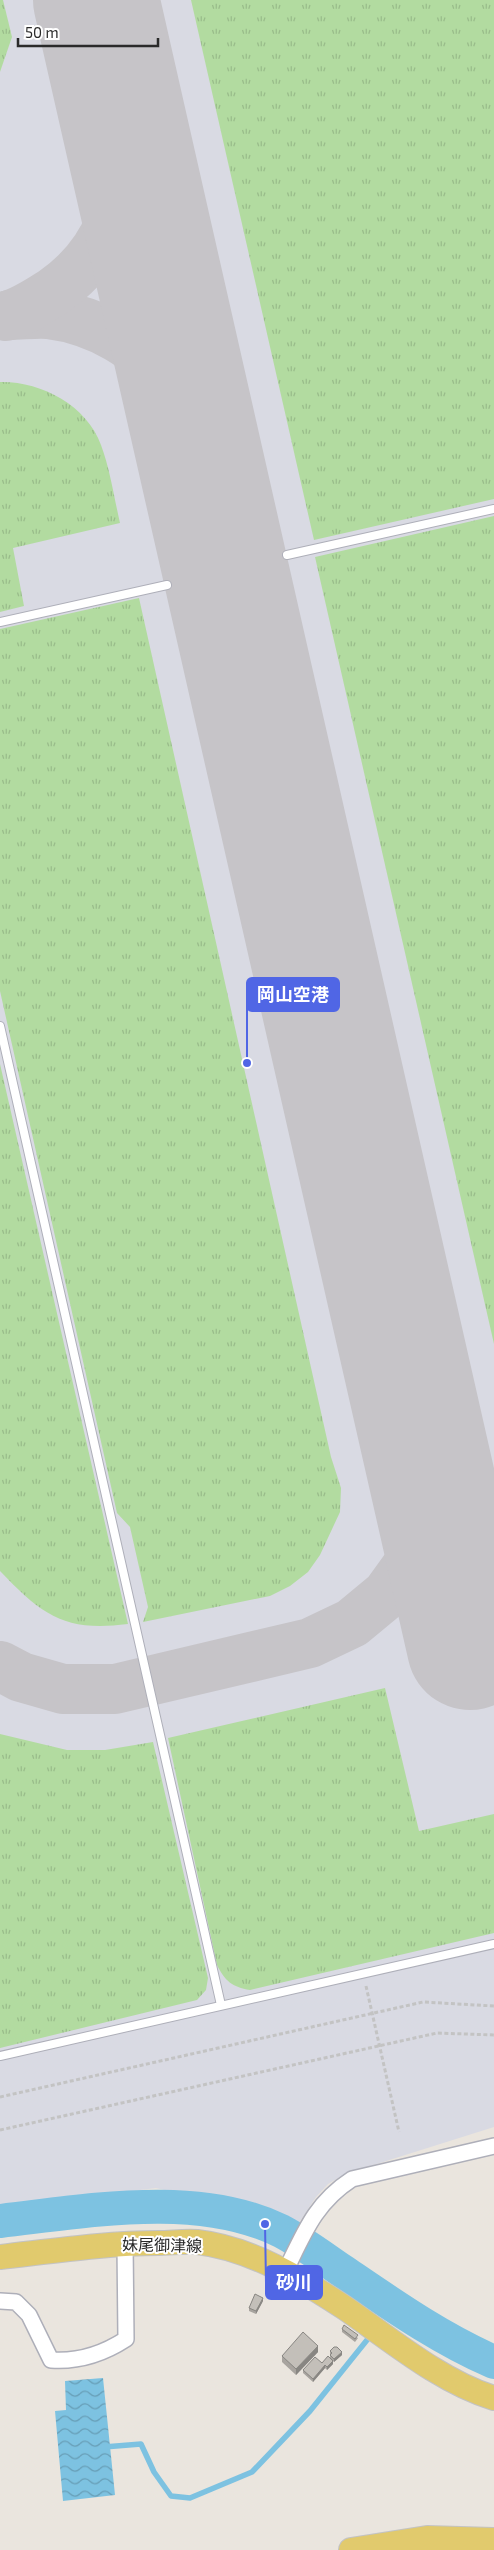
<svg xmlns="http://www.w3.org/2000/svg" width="494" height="2550" viewBox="0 0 494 2550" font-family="'Exo 2','Noto Sans JP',sans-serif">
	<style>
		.airport { fill: #d9dae3 }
		.grass { fill: url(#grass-tufts) }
		.water { fill: url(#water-waves) }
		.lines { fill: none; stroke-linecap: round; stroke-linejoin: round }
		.stream { stroke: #7dc2e1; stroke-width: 5.5 }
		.river { stroke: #7dc2e1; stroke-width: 34 }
		.taxiway { stroke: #c6c4c8; stroke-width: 50 }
		.runway { stroke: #c6c4c8; stroke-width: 126 }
		.service-casing { stroke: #aeafb9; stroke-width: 10 }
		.minor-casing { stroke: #aeafb9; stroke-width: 18 }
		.primary-casing { stroke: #c3c3c3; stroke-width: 26 }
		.path { stroke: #c3c3c3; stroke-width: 3; stroke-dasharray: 4 2.5; stroke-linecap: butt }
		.service { stroke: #fff; stroke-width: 8 }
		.minor { stroke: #fff; stroke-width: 15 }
		.primary { stroke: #e1ca6d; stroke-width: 24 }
		.wall { fill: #a8a49f }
		.shaded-wall { fill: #888682 }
		.building { fill: #c3bfb9; stroke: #888682 }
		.labels { text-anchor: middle; stroke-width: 4; stroke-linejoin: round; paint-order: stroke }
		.street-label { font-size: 16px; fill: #2a2a2a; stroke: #fff }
		.leader { fill: none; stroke: #5066e5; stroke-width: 2 }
		.callout-dot { fill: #5066e5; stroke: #fff; stroke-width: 2 }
		.callout { fill: #5066e5; stroke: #5066e5; stroke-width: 2 }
		.callout-label { font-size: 18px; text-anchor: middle; font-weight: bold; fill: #fff }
	</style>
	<defs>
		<pattern id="grass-tufts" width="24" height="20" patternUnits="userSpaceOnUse" patternTransform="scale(1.25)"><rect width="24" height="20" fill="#b2dba0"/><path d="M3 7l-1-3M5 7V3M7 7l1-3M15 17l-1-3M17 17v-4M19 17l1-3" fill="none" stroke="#99bc8a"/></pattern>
		<pattern id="water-waves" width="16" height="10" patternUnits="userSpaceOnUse" patternTransform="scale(1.25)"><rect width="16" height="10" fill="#7dc2e1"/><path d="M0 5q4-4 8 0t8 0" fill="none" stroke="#679eb7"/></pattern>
	</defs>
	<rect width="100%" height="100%" fill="#eae5de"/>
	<path class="airport" d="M0,0H494V2127L345,2174L328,2184L316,2197L295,2229L233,2206L156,2188L0,2208Z"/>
	<g class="grass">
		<path d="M0,0H3L12,37L0,72Z"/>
		<path d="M191,0H494V499L314,540Z"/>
		<path d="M0,382C40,381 87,405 101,445C110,469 114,497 120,523L13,548L24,606L0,612Z"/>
		<path d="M494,516V1344L315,557Z"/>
		<path d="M139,598L331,1457L341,1488L340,1512L320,1555L308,1572L290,1586L270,1596L143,1622L148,1607L130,1527L117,1513L0,991V629Z"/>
		<path d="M0,1064L128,1624C65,1632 43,1616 0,1571Z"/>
		<path d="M385,1688L419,1831L494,1814V1933L250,1990C232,1987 225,1981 217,1965L168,1738Z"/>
		<path d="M0,1734L67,1750H105L153,1742L208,1978L206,1990L197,2000L0,2048Z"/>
	</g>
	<path class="water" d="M103,2378L115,2495L63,2501L55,2411L66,2410L65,2381Z"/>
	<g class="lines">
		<g class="stream">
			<path d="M389,2311L394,2305"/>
			<path d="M104,2447L141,2444L154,2472L171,2496L190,2498L252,2472L310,2411L367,2340"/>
		</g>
		<path class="river" d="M0,2221C88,2211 198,2190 281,2231C302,2242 322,2257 341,2270C391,2304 439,2338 494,2362"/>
		<g class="taxiway">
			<path d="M9,315C22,315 36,313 48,314C96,320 144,346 171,387C182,404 189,423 197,443"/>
			<path d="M6,316C23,312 39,301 53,292C112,251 124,197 125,129"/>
			<path d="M0,1666L21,1677L63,1689H115L310,1643L352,1623L387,1594L413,1558L429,1520L434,1494"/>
		</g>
		<path class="runway" d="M96,0L470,1647"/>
		<g class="service-casing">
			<g id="service">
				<path d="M287,555L494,509"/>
				<path d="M0,622L167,585"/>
				<path d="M0,1026L221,2005"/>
				<path d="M0,2056L494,1944"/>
			</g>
		</g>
		<g class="minor-casing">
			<g id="minor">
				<path d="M285,2272C304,2233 315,2203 352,2179L494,2146"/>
				<path d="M0,2301L16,2302L29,2315L51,2360C79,2362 103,2354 126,2339L125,2243"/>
			</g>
		</g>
		<g class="primary-casing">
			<g id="primary">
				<path d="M0,2257C53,2251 106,2243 159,2243C171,2243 184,2241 197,2242C250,2248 301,2279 345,2308C390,2339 441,2382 494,2398"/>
				<path d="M351,2550L427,2538L494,2540"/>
			</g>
		</g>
		<g class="path">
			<path d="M366,1986L399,2132"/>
			<path d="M0,2097L423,2002L494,2006"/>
			<path d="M0,2130L437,2033L494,2035"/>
		</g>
		<use href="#service" class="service"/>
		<use href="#minor" class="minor"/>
		<use href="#primary" class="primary"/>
	</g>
	<g class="wall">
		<path d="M263,2301L256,2314L249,2311V2308Z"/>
		<path d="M342,2329L358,2338L355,2342L342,2332Z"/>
		<path d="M330,2351L342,2355L334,2362L333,2361V2364L327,2370L325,2368L313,2382L303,2373V2370L322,2363L330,2358V2355H331L330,2354Z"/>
		<path d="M318,2352L296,2375L282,2362V2356Z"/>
	</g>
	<g class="shaded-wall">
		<path d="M263,2298V2301L256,2314V2311Z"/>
		<path d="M318,2346V2352L296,2375V2369Z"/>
		<path d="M342,2352V2355L334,2362V2359Z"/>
		<path d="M333,2361V2364L327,2370V2367Z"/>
		<path d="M325,2365V2368L313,2382V2379Z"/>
	</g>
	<g class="building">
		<path d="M255,2294L263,2298L256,2311L249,2308Z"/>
		<path d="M344,2325L358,2335L355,2339L342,2329Z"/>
		<path d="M303,2332L318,2346L296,2369L282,2356Z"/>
		<path d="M334,2347H337L342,2352L334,2359L330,2355L332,2353L330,2351Z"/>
		<path d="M328,2356L333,2361L327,2367L325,2365L313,2379L303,2370L315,2357L322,2363Z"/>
	</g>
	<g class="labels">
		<g class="street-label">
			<text transform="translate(162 2245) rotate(1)" y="6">妹尾御津線</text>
		</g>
	</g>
	<path class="leader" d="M247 1063L247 994M265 2224L266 2283"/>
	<g class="callout-dot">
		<circle cx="247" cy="1063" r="5"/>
		<circle cx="265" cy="2224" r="5"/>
	</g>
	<g class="callout">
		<rect x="247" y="978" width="92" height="33" rx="5"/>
		<rect x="266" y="2266" width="56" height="33" rx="5"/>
	</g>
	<g class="callout-label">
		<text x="293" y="1001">岡山空港</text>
		<text x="294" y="2289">砂川</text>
	</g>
	<path d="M18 38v8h140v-8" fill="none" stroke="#2a2a2a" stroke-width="2.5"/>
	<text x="25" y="38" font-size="15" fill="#2a2a2a" stroke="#ffffff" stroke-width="4" paint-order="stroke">50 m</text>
</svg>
